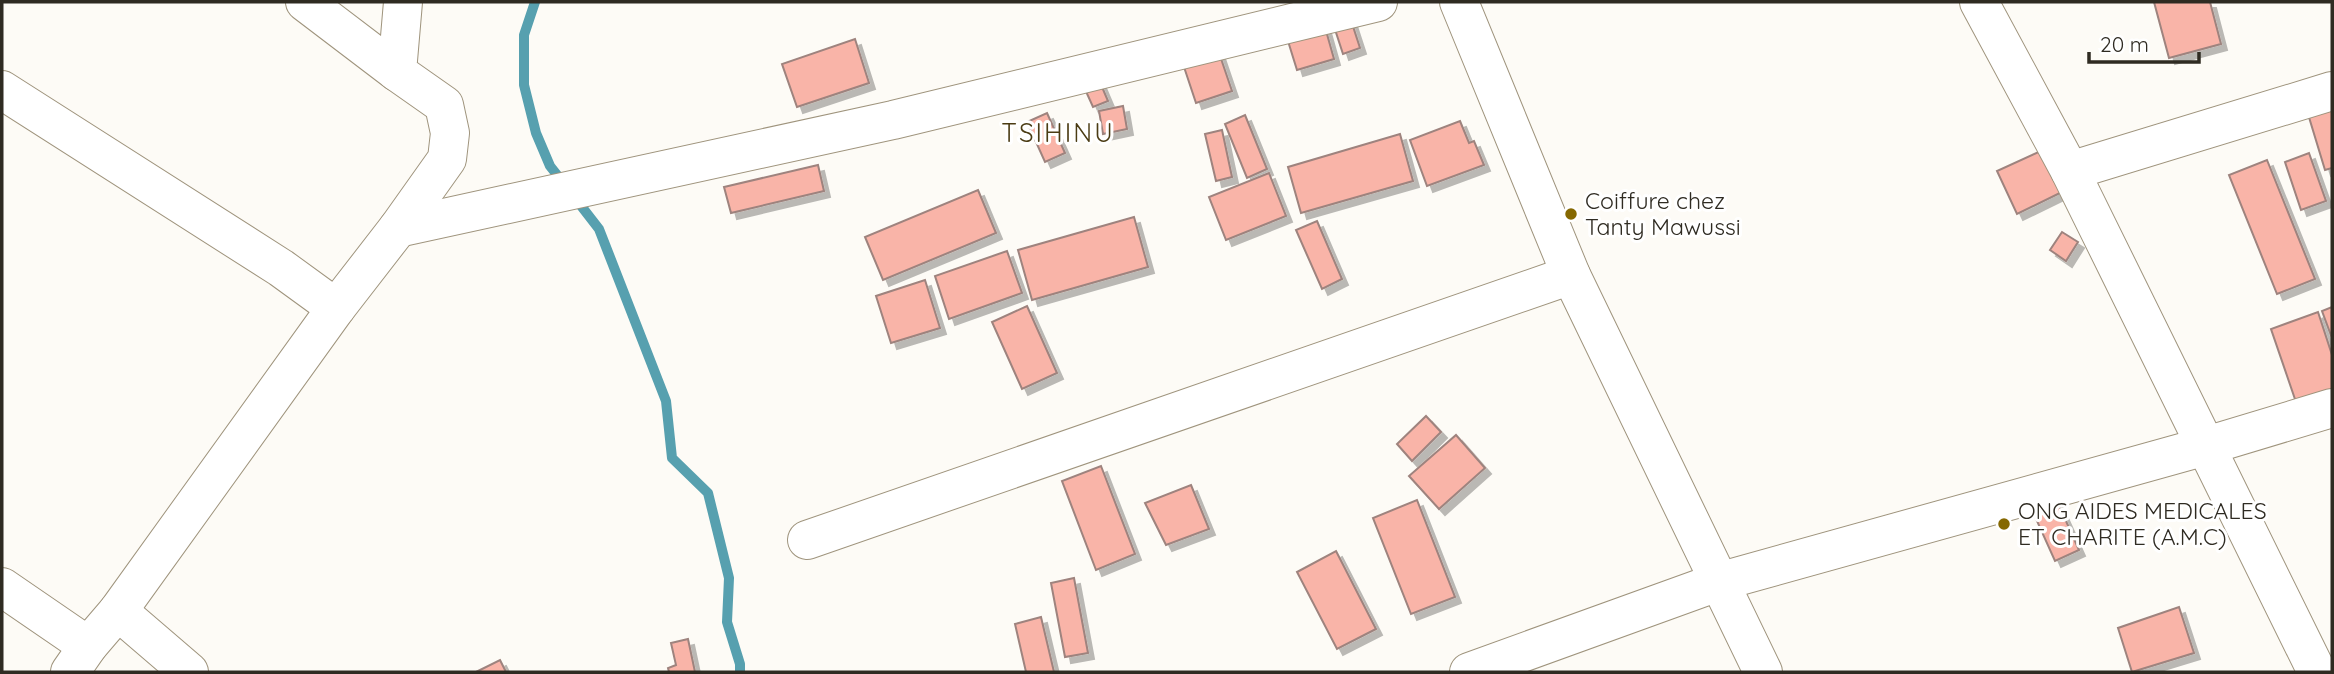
<svg xmlns="http://www.w3.org/2000/svg" width="2334" height="674" viewBox="0 0 2334 674" font-family="Quicksand,sans-serif">
	<style>
		.lines { fill: none; stroke-linecap: round; stroke-linejoin: round }
		.stream { stroke: #57a0af; stroke-width: 10 }
		.building { fill: #f9b4a8; stroke: #9e837e; stroke-width: 2; filter: url(#shadow) }
		.minor-casing { stroke: #9f947d; stroke-width: 40 }
		.minor { stroke: #fff; stroke-width: 38 }
		.poi-dot { fill: #856801; stroke: #fff; stroke-width: 2.5 }
		.labels { text-anchor: middle; stroke-width: 6; stroke-linejoin: round; paint-order: stroke }
		.poi-label { font-size: 23px; fill: #2f2b22; stroke: #fff; text-anchor: start }
		.quarter-label { font-size: 26px; letter-spacing: 2px; fill: #4b3c14; stroke: #fff }
	</style>
	<defs>
		<filter id="shadow"><feDropShadow dx="6" dy="6" stdDeviation="0" flood-color="#0004"/></filter>
	</defs>
	<rect width="100%" height="100%" fill="#fdfbf6"/>
	<g class="lines">
		<g class="stream">
			<path d="M535,2L524,35V85L536,133L550,166L565,185"/>
			<path d="M575,198L599,229L666,401L672,458L708,493L729,578L727,622L740,664V672"/>
		</g>
	</g>
	<g class="building">
		<path d="M2154,2H2210L2221,44L2169,58Z"/>
		<path d="M1347,8L1360,48L1343,54L1330,14Z"/>
		<path d="M1321,13L1334,59L1297,70L1283,25Z"/>
		<path d="M855,39L869,83L797,107L782,64Z"/>
		<path d="M1216,44L1232,91L1196,103L1184,67Z"/>
		<path d="M1099,80L1108,101L1093,107L1084,87Z"/>
		<path d="M2305,104L2332,110V168L2325,170Z"/>
		<path d="M1123,106L1127,129L1103,134L1099,111Z"/>
		<path d="M1047,113L1065,153L1045,162L1027,122Z"/>
		<path d="M1245,115L1267,169L1247,178L1225,124Z"/>
		<path d="M1460,121L1469,143L1474,141L1484,165L1427,186L1410,140Z"/>
		<path d="M1222,130L1232,177L1216,181L1205,134Z"/>
		<path d="M1400,134L1413,181L1301,213L1288,167Z"/>
		<path d="M2043,150L2062,192L2017,214L1997,171Z"/>
		<path d="M2309,153L2326,201L2301,210L2285,162Z"/>
		<path d="M2267,160L2315,279L2277,294L2229,175Z"/>
		<path d="M818,165L824,191L731,213L724,187Z"/>
		<path d="M1269,173L1286,216L1226,240L1209,197Z"/>
		<path d="M978,190L996,233L883,280L865,237Z"/>
		<path d="M1134,217L1148,267L1032,300L1018,250Z"/>
		<path d="M1317,221L1342,279L1322,289L1296,230Z"/>
		<path d="M2062,232L2078,242L2066,261L2050,250Z"/>
		<path d="M1007,251L1022,293L949,319L935,276Z"/>
		<path d="M925,280L940,328L891,343L876,296Z"/>
		<path d="M1027,306L1057,373L1022,389L992,322Z"/>
		<path d="M2332,307V338L2322,311Z"/>
		<path d="M2318,312L2332,355V393L2297,405L2271,329Z"/>
		<path d="M1426,416L1441,432L1412,461L1397,444Z"/>
		<path d="M1456,435L1485,468L1439,509L1409,476Z"/>
		<path d="M1101,466L1135,554L1096,570L1062,481Z"/>
		<path d="M1191,485L1209,529L1166,545L1145,503Z"/>
		<path d="M2052,490L2079,550L2055,561L2028,501Z"/>
		<path d="M1417,500L1455,597L1411,614L1373,518Z"/>
		<path d="M1336,551L1376,629L1337,649L1297,572Z"/>
		<path d="M1074,578L1088,653L1065,657L1051,583Z"/>
		<path d="M2179,607L2194,653L2132,672L2118,628Z"/>
		<path d="M1041,617L1054,672H1026L1015,624Z"/>
		<path d="M688,639L695,672H669L668,668L676,665L671,643Z"/>
		<path d="M500,660L506,672H476Z"/>
	</g>
	<g class="lines">
		<g class="minor-casing">
			<g id="minor">
				<path d="M305,2L397,72"/>
				<path d="M1459,2L1571,275L1763,672"/>
				<path d="M1979,2L2070,171L2317,672"/>
				<path d="M2,90L281,268L336,308"/>
				<path d="M2070,171L2332,91"/>
				<path d="M398,228L893,120L1378,2"/>
				<path d="M807,540L1571,275"/>
				<path d="M2,587L88,646"/>
				<path d="M118,611L189,672"/>
				<path d="M70,672L88,646L118,611L336,308L398,228L447,159L450,133L444,105L397,72L403,2"/>
				<path d="M1469,672L1718,582L2206,446L2332,408"/>
			</g>
		</g>
		<use href="#minor" class="minor"/>
	</g>
	<g class="poi-dot">
		<circle cx="1571" cy="214" r="7"/>
		<circle cx="2004" cy="524" r="7"/>
	</g>
	<g class="labels">
		<g class="poi-label">
			<text x="1585" y="209">Coiffure chez<tspan x="1585" dy="26">Tanty Mawussi</tspan></text>
			<text x="2018" y="519">ONG AIDES MEDICALES<tspan x="2018" dy="26">ET CHARITE (A.M.C)</tspan></text>
		</g>
		<g class="quarter-label">
			<text x="1058" y="142">TSIHINU</text>
		</g>
	</g>
	<rect width="2334" height="674" fill="none" stroke="#2f2b22" stroke-width="7"/>
	<path d="M2089 52v10h110v-10" fill="none" stroke="#2f2b22" stroke-width="3.5"/>
	<text x="2100" y="52" font-size="21" fill="#2f2b22" stroke="#ffffff" stroke-width="5" paint-order="stroke">20 m</text>
</svg>
